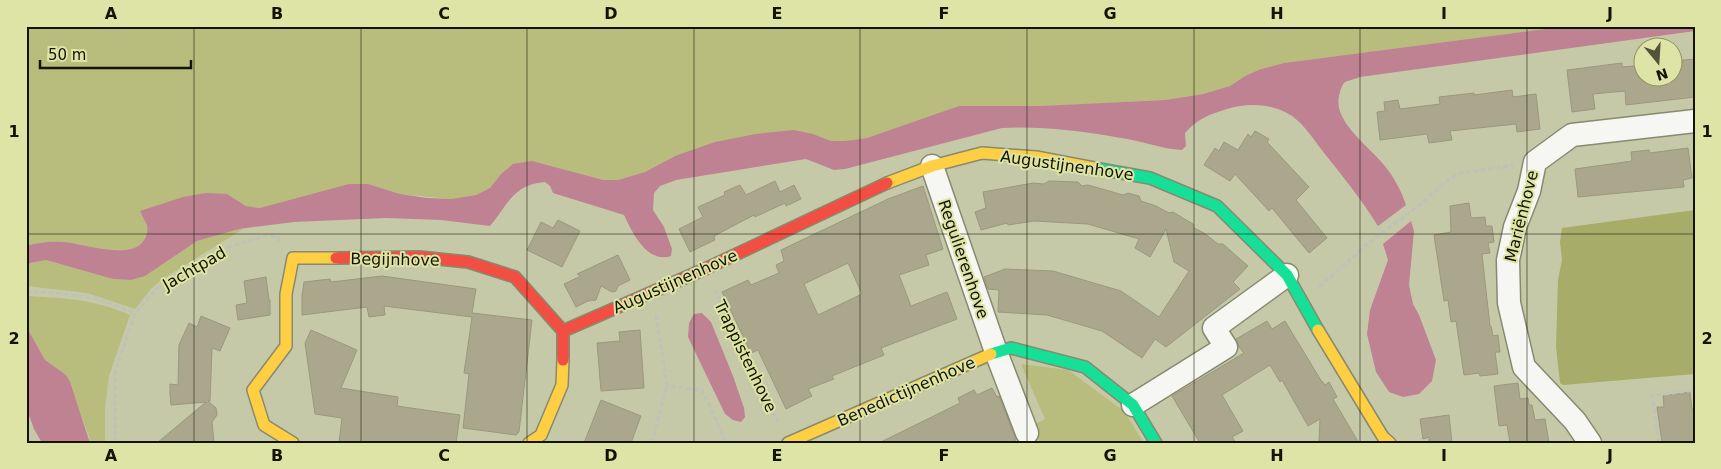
<svg xmlns="http://www.w3.org/2000/svg" width="1721" height="469" viewBox="0 0 1721 469" font-family="'DejaVu Sans',sans-serif">
	<style>
		.green { fill: #b8bc7d }
		.forest { fill: #a7ac68 }
		.water { fill: #be8293 }
		.building { fill: #aaa78d; stroke: #9a987d; fill-rule: evenodd }
		.lines { fill: none; stroke-linecap: round; stroke-linejoin: round }
		.street-casing { stroke: #878a6f; stroke-width: 25 }
		.fast-casing { stroke: #878a6f; stroke-width: 14 }
		.slow-casing { stroke: #878a6f; stroke-width: 14 }
		.jam-casing { stroke: #878a6f; stroke-width: 14 }
		.path { stroke: #c0c1b7; stroke-width: 3; stroke-dasharray: 5 2.5; stroke-linecap: butt }
		.street { stroke: #f6f7f2; stroke-width: 22 }
		.fast { stroke: #16e098; stroke-width: 11 }
		.slow { stroke: #ffcf43; stroke-width: 11 }
		.jam { stroke: #f24e42; stroke-width: 11 }
		.grid { fill: none; stroke: #131400; stroke-width: 1; stroke-opacity: 0.55 }
		.labels { text-anchor: middle; stroke-width: 4; stroke-linejoin: round; paint-order: stroke }
		.street-label { font-size: 16px; fill: #131400; stroke: #dee4a5 }
		.neatline { fill: none; stroke: #131400; stroke-width: 2 }
		.grid-label { font-size: 16px; text-anchor: middle; font-weight: bold; fill: #131400 }
	</style>
	<rect width="100%" height="100%" fill="#c6c9a7"/>
	<g class="green">
		<path d="M26,26H1569L1284,63L1261,69L1245,76L1230,86L1203,94L1165,100L1040,106H960L867,138L845,141H831L813,134L675,156L645,172L618,180H603L576,174H501L490,188L476,195L451,199L400,194L368,184L260,208L246,206L227,194L140,211C142,216 145,221 147,225C148,230 147,235 144,240C131,262 82,242 61,242C49,241 37,243 26,246Z"/>
		<path d="M239,229H243L161,280L151,289L135,309L87,293L26,286V266L29,263L46,260L113,279L131,280L145,276L197,241Z"/>
		<path d="M26,296C65,298 94,299 130,315L109,376L105,409V443H90L89,436L66,375L45,360L26,326Z"/>
		<path d="M1021,364L1068,370L1124,411L1144,443H1040L1032,426L1045,419Z"/>
	</g>
	<path class="forest" d="M1695,210V374L1563,385L1560,383L1556,347L1558,280L1562,260L1560,242L1562,228Z"/>
	<g class="water">
		<path d="M1569,26H1695V31L1360,77C1356,79 1349,80 1345,82C1341,86 1340,92 1339,96C1333,122 1370,147 1384,165C1394,177 1401,190 1406,205L1378,226C1361,199 1341,174 1321,149C1312,137 1301,120 1287,113C1269,103 1246,103 1227,109C1210,114 1197,119 1185,133L1186,146L1182,150C1162,149 1142,141 1121,138C1082,131 1041,126 1002,128L845,169L834,170L806,159L676,180L660,186L654,193L653,210L664,227L672,249L671,256C647,264 632,232 624,215L553,193L550,186L545,182C513,185 509,203 490,226L441,220L386,218L294,222L239,229L197,241L145,276L131,280L113,279L46,260L30,263L26,266V246C37,243 49,241 61,242C82,242 131,262 144,240C147,236 148,230 147,225C145,221 142,216 140,211L183,197L206,193L227,194L246,206L260,208L349,184H368L400,194L427,198L451,199L476,195L490,188L501,174L513,164L532,161L603,180H618L645,172L675,156L715,142L756,134L794,130L813,134L831,141H845L867,138L959,106H1040L1165,100L1203,94L1230,86L1245,76L1261,69L1284,63Z"/>
		<path d="M1411,221L1414,231L1409,285L1413,304L1419,315L1436,360L1432,381L1419,394L1403,397L1389,392L1376,372L1367,334L1370,310L1388,260L1383,244Z"/>
		<path d="M702,313L711,322L733,376L744,408L745,417L741,422L733,420L725,414L688,337L689,323L694,314Z"/>
		<path d="M26,326L45,360L66,375L70,382L90,443H42L34,429L26,407Z"/>
	</g>
	<g class="building">
		<path d="M1695,59V97L1626,105L1625,91L1593,94L1595,109L1572,112L1567,70L1622,63V67L1644,65V78H1674V61Z"/>
		<path d="M1512,90L1513,97L1536,94L1540,129L1517,132L1516,124L1450,131L1452,140L1429,143L1427,134L1380,140L1377,112L1385,111L1384,102L1398,100L1400,109L1440,104L1439,97L1474,93V95Z"/>
		<path d="M1255,131L1269,139L1267,142L1309,187L1296,200L1327,238L1309,253L1272,208L1269,211L1235,174L1230,181L1204,165L1215,148L1219,151L1224,142L1238,150L1248,134L1251,137Z"/>
		<path d="M1688,148L1692,178L1683,180L1684,187L1578,197L1575,169L1632,161L1631,152L1649,150L1650,153Z"/>
		<path d="M775,181L780,192L794,185L801,199L786,206L785,203L755,217L754,215L714,236L715,240L690,252L679,229L703,217L698,207L725,195L724,192L740,185L746,195Z"/>
		<path d="M1049,181L1078,182L1082,186L1088,185L1123,195L1128,193L1139,196L1141,201L1156,206L1169,213L1173,212L1193,224L1194,228L1204,233L1218,244H1223L1248,266L1233,282L1240,289L1166,347L1155,339L1142,358L1102,331L1047,315L998,312L999,290L988,289L984,277L1005,269L1053,271L1121,291L1159,317L1189,271L1174,262L1166,229L1150,257L1135,248L1139,239L1088,224L1034,221L1008,225L1007,223L981,230L975,212L986,208L983,192L1033,183L1044,184Z"/>
		<path d="M923,186L943,249L926,255L929,265L899,275L911,306L947,292L957,319L881,348L884,355L832,376L834,379L808,389L812,396L786,409L758,350L751,353L722,292L748,280L751,285L779,273L776,265L784,261L781,250L888,199ZM848,263L862,294L818,315L804,284Z"/>
		<path d="M1469,203L1471,218L1485,217L1486,226H1492L1494,242L1488,243L1490,253L1482,254L1490,326H1491L1493,336L1498,335L1500,352H1495L1498,374L1480,376L1479,373L1464,375L1456,321L1451,322L1448,300L1444,301L1434,235L1451,232L1450,206Z"/>
		<path d="M558,220L580,231L562,267L527,250L541,222L553,228Z"/>
		<path d="M618,255L630,280L618,286L616,291L612,292L601,286L596,300L588,301L576,307L564,284L581,276L577,274Z"/>
		<path d="M382,276L476,289L472,313L532,320L519,432L516,435L463,428L469,374L464,373L472,317L384,306L385,315L369,317L367,307L302,315V296L304,282L330,279L331,282Z"/>
		<path d="M266,277L269,300H270V315L238,320L236,305L247,303L244,281Z"/>
		<path d="M201,316L230,328L220,351L212,348L210,401H208L216,408L217,415L212,422L214,443H157L206,402L171,405L170,394V384L178,385L179,345L189,323L197,327Z"/>
		<path d="M1267,321L1272,329L1285,321L1322,382V381L1325,385L1329,382L1337,397L1333,399L1359,443H1319L1320,419L1308,426L1282,380L1280,382L1270,365L1222,395L1243,431L1232,437L1236,443H1200L1172,396L1244,353L1239,347L1236,339Z"/>
		<path d="M311,330L357,350L341,388L398,397L397,406L460,415L456,443H339L342,418L315,414L305,343Z"/>
		<path d="M640,330L644,388L601,391L597,343L620,341L619,332Z"/>
		<path d="M1518,383L1520,399L1528,398L1529,405H1532L1535,420L1545,419L1549,443H1510L1507,425L1499,426L1494,386Z"/>
		<path d="M992,388L997,397L999,396L1016,440L1010,443H879L960,403L958,398L974,390L977,395Z"/>
		<path d="M1690,392L1692,409H1695V443H1662L1657,407H1664L1663,396Z"/>
		<path d="M601,400L641,416L631,443H584Z"/>
		<path d="M1449,415L1452,443H1429V437L1423,439L1420,419Z"/>
	</g>
	<g class="lines">
		<g class="street-casing">
			<g id="street">
				<path d="M932,166L996,352L1027,433"/>
				<path d="M1133,405L1226,347L1214,328L1287,275"/>
				<path d="M1590,443L1575,421L1524,367L1509,303L1508,260L1515,227L1529,191L1535,162L1572,135L1695,121"/>
			</g>
		</g>
		<g class="fast-casing">
			<g id="fast">
				<path d="M1094,168L1150,178L1217,206L1287,275L1318,330"/>
				<path d="M991,354L1011,348L1085,367L1133,405L1156,443"/>
			</g>
		</g>
		<g class="slow-casing">
			<g id="slow">
				<path d="M887,183L932,166L982,153L1036,157L1094,168"/>
				<path d="M1318,330L1383,437L1390,443"/>
				<path d="M293,443L264,425L253,390L286,346V294L293,258H336"/>
				<path d="M529,443L541,435L562,385L563,360"/>
				<path d="M788,443L991,354"/>
			</g>
		</g>
		<g class="jam-casing">
			<g id="jam">
				<path d="M336,258L419,257L468,262L515,277L563,331V360"/>
				<path d="M563,331L705,269L887,183"/>
			</g>
		</g>
		<g class="path">
			<path d="M1319,287L1371,241L1417,207L1449,179L1461,173L1514,165"/>
			<path d="M715,290L778,422"/>
			<path d="M26,292H47L95,298L135,313"/>
			<path d="M656,315L667,385L703,391L726,443"/>
			<path d="M115,443V373L135,313L159,286L191,267L226,248L267,235L278,237L279,242"/>
			<path d="M652,443L667,385"/>
			<path d="M1659,443L1652,396L1695,390"/>
		</g>
		<use href="#street" class="street"/>
		<use href="#fast" class="fast"/>
		<use href="#slow" class="slow"/>
		<use href="#jam" class="jam"/>
	</g>
	<path class="grid" d="M194,26V443M361,26V443M527,26V443M694,26V443M860,26V443M1027,26V443M1194,26V443M1360,26V443M1527,26V443M26,234H1695"/>
	<g class="labels">
		<g class="street-label">
			<text transform="translate(1067 165) rotate(8)" y="6">Augustijnenhove</text>
			<text transform="translate(1521 216) rotate(-76)" y="6">Mariënhove</text>
			<text transform="translate(395 259) rotate(1)" y="6">Begijnhove</text>
			<text transform="translate(964 259) rotate(71)" y="6">Regulierenhove</text>
			<text transform="translate(194 268) rotate(-30)" y="6">Jachtpad</text>
			<text transform="translate(675 281) rotate(-24)" y="6">Augustijnenhove</text>
			<text transform="translate(746 356) rotate(64)" y="6">Trappistenhove</text>
			<text transform="translate(906 391) rotate(-24)" y="6">Benedictijnenhove</text>
		</g>
	</g>
	<rect width="1721" height="469" fill="none" stroke="#dee4a5" stroke-width="55"/>
	<g transform="translate(1658 62) rotate(162)"><circle r="24" fill="#dee4a5" stroke="#8d9163"/>
	<path d="M0-4L9 19L0 12L-9 19Z" fill="#52533a"/>
	<text y="-8" font-size="14" font-weight="bold" text-anchor="middle" fill="#131400">N</text>
	</g>
	<path d="M40 60v8h151v-8" fill="none" stroke="#131400" stroke-width="2.5"/>
	<text x="48" y="60" font-size="15" fill="#131400" stroke="#dee4a5" stroke-width="4" paint-order="stroke">50 m</text>
	<rect x="28" y="28" width="1666" height="414" class="neatline"/>
	<g class="grid-label">
		<text x="111" y="19">A</text>
		<text x="277" y="19">B</text>
		<text x="444" y="19">C</text>
		<text x="611" y="19">D</text>
		<text x="777" y="19">E</text>
		<text x="944" y="19">F</text>
		<text x="1110" y="19">G</text>
		<text x="1277" y="19">H</text>
		<text x="1444" y="19">I</text>
		<text x="1610" y="19">J</text>
		<text x="14" y="137">1</text>
		<text x="1707" y="137">1</text>
		<text x="14" y="344">2</text>
		<text x="1707" y="344">2</text>
		<text x="111" y="461">A</text>
		<text x="277" y="461">B</text>
		<text x="444" y="461">C</text>
		<text x="611" y="461">D</text>
		<text x="777" y="461">E</text>
		<text x="944" y="461">F</text>
		<text x="1110" y="461">G</text>
		<text x="1277" y="461">H</text>
		<text x="1444" y="461">I</text>
		<text x="1610" y="461">J</text>
	</g>
</svg>
